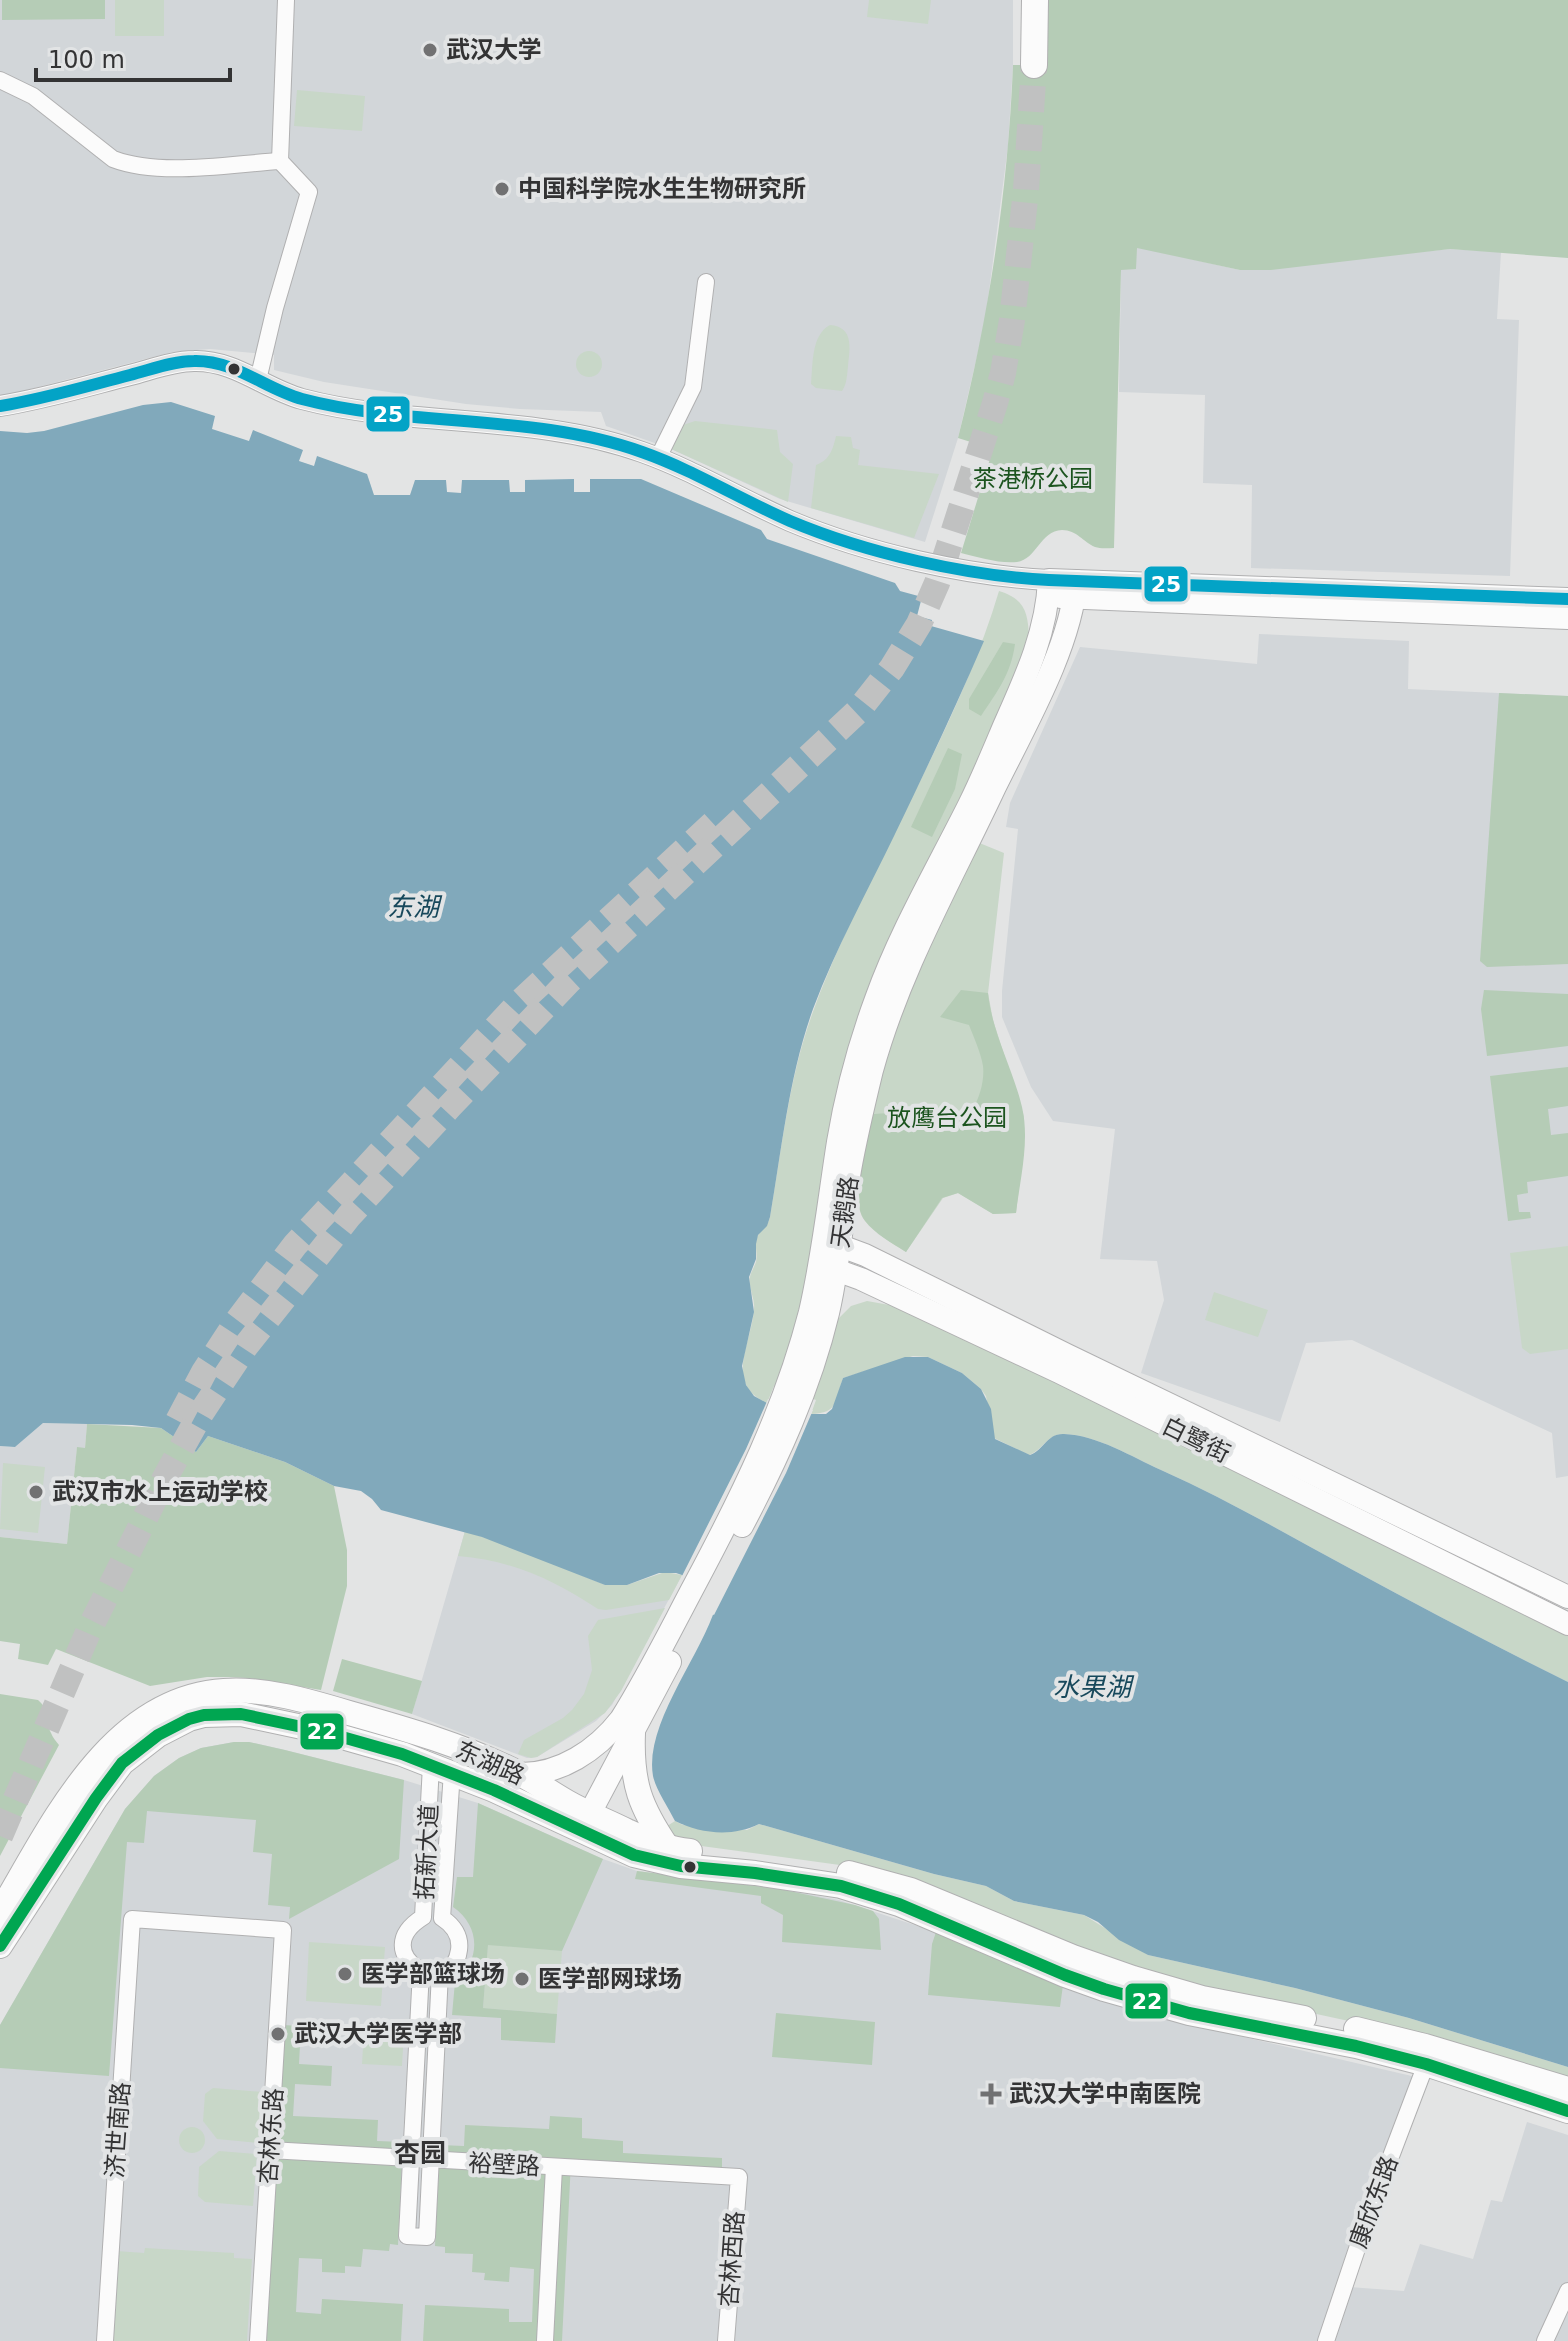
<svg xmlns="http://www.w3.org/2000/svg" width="1568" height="2341" viewBox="0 0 1568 2341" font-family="'DejaVu Sans','Noto Sans SC',sans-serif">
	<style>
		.built { fill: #d2d6d9 }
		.green { fill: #c8d7c8 }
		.forest { fill: #b5ccb6 }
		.water { fill: #81a9bb }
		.pier { fill: #e3e4e4 }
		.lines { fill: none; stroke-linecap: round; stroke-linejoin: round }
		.trunk-tunnel { stroke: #c0c1c1; stroke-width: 26; stroke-dasharray: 26 13; stroke-linecap: butt }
		.minor-casing { stroke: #b0b0b1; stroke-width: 18 }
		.tertiary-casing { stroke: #b0b0b1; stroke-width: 22 }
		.secondary-casing { stroke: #b0b0b1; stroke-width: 24 }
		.primary-casing { stroke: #b0b0b1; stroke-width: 26 }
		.trunk-casing { stroke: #b0b0b1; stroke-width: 28 }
		.minor { stroke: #fbfbfb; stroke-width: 16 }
		.tertiary { stroke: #fbfbfb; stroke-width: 20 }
		.secondary { stroke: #fbfbfb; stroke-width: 22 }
		.primary { stroke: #fbfbfb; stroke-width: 24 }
		.trunk { stroke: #fbfbfb; stroke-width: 26 }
		.bus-1-casing { stroke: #e2e4e5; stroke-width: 18 }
		.bus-2-casing { stroke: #e2e4e5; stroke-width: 18 }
		.bus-1 { stroke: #00a651; stroke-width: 12 }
		.bus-2 { stroke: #03a3c6; stroke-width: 12 }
		.poi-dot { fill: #717172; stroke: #e2e4e5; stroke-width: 3 }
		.bus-dot { fill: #333334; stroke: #e2e4e5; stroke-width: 3 }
		.labels { text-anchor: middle; stroke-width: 8; stroke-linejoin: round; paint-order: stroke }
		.poi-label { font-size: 24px; font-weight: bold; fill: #333334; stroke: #e2e4e5; text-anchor: start }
		.park-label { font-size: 24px; fill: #1c541f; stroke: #e2e4e5 }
		.street-label { font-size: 24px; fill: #333334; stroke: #e2e4e5 }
		.water-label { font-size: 26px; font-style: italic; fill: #17485b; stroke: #e2e4e5 }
		.neighbourhood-label { font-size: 26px; font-weight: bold; fill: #333334; stroke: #e2e4e5 }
		.line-badge { stroke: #e2e4e5; stroke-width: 3 }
		.badge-label { font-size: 22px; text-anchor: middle; font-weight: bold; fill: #fff }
	</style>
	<rect width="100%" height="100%" fill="#e3e4e4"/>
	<g class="built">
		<path d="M0,0H1013V65L1008,146L985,322L958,438L925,542L780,499L669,448L606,426L601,412L520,409L466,404L324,382L274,370V355L210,349L172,352L0,397Z"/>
		<path d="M1137,247L1240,270L1450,249L1501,252L1497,319L1519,320L1510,576L1251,568L1252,485L1203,483L1205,395L1119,392L1121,270Z"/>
		<path d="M1259,634L1409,641L1408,689L1568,696V1476L1556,1478L1552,1433L1352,1340L1306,1343L1280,1422L1141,1373L1164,1300L1157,1261L1100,1259L1115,1129L1053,1121L1031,1087L1002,1017V991L1018,829L1006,827L1010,803L1080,647L1257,664Z"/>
		<path d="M43,1423L87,1424L85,1448H77L67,1544L0,1537V1446L15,1447Z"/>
		<path d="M465,1531L512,1547L605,1585L620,1586L682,1575L612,1705L596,1721L537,1757L527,1758L412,1714Z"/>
		<path d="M234,1742H249L285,1750L404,1780L478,1803L603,1859L637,1871L780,1889L839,1900L975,1945L1085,1994L1162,2018L1416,2077L1322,2341H0V2025L125,1809L154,1776L179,1758L201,1748Z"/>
		<path d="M1527,2122L1568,2135V2341H1333L1349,2287L1404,2291L1420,2244L1473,2259L1491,2200L1502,2202Z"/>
	</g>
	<g class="green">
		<rect x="115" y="0" width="49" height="36"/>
		<path d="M869,0H931L928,24L867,17Z"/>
		<path d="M297,90L365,96L362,131L294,126Z"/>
		<path d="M830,325C854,327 850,348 848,366C847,375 847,384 842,391L816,388L811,384C813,364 811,335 830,325Z"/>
		<circle cx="589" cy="364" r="13"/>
		<path d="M695,421L777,430L780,452L793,464L788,502L669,448L683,425Z"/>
		<path d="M836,436L851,437L853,448L860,450L858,465L939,474L914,538L811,508L816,465C830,460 833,449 836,436Z"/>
		<path d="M999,591C1025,599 1028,612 1029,638L813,1255L781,1388L774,1386L767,1403C723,1383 752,1343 754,1309C755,1301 751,1293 750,1285C748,1276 753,1270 756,1262C758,1253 754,1245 757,1237C761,1229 768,1226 770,1217C782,1147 789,1076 814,1009C867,866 955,738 999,591Z"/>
		<path d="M977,842L1004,853L988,993L993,1020L1024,1117V1145L1016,1213L993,1214L958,1193L943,1198L906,1252C884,1238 862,1226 858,1199L870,1114L901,1006Z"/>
		<path d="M1568,1246V1349L1530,1354L1522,1348L1510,1253Z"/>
		<path d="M1214,1292L1268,1310L1258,1337L1205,1320Z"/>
		<path d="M867,1301L895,1306L1058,1382L1568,1636V1682C1495,1646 1423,1608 1351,1569C1288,1535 1226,1499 1161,1470C1132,1457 1097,1435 1064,1434C1048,1433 1043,1450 1029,1455L994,1438L986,1396L981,1389L962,1373L928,1357L913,1356L843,1378C835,1401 839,1413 811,1414L816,1400L808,1397L836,1321L851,1306Z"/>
		<path d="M3,1463L45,1467L38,1533L0,1529Z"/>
		<path d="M465,1531L512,1547L605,1585H627L665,1572L682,1575L669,1600L606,1610L598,1609C554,1580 511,1560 458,1556Z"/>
		<path d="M665,1608L621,1691L605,1713L537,1757L531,1758L518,1754L524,1740L563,1718L572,1710L584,1694L592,1670L588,1636L598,1620Z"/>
		<path d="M675,1821L683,1825L747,1830L759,1824L934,1874L986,1886L1014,1901L1084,1915L1148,1955L1295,1988L1409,2018L1568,2067V2080L1409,2034L1169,1982L847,1866L672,1842L664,1828Z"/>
		<path d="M309,1942L385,1947L381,2006L306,2001Z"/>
		<path d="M488,1944L562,1951L557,2014L483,2008Z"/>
		<path d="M364,2029L404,2031L402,2066L362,2064Z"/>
		<path d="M213,2088L263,2092L258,2143L217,2139L203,2121L205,2094Z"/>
		<circle cx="192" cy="2140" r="13"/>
		<path d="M219,2151L257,2154L253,2206L205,2202L198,2196L199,2167Z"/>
		<path d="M145,2248L234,2253V2258L252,2259L247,2341H111L116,2251L144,2253Z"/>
	</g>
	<g class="forest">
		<path d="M2,0H105V19L2,20Z"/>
		<path d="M1048,0H1568V258L1450,249L1271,270H1240L1137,248L1136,269L1121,270L1114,548C1108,548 1101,549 1095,547C1083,542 1077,530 1062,530C1040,531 1037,559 1017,562C1000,564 978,557 961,553L993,449L958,438C989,316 1008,191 1013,65H1047Z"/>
		<path d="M1003,642L1015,644C1011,674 997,692 981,716L969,709V699Z"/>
		<path d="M1499,693L1568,696V964L1487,967L1480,961Z"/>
		<path d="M948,748L962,754L955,789L932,837L911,827Z"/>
		<path d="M961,990L988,993C992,1033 1013,1069 1022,1107C1030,1141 1020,1179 1016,1213L993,1214L958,1193L942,1198L906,1252C892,1243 875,1234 865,1221C848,1199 865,1141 870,1114C880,1114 897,1111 907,1115C919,1120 925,1130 940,1131C968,1132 986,1091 983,1066C981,1053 974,1038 969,1025L940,1017Z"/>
		<path d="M1484,990L1568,994V1046L1487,1056L1481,1009Z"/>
		<path d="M1568,1067V1106L1548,1109L1551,1135L1568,1133V1176L1527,1182L1528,1193L1517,1195L1519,1212H1530L1531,1218L1508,1221L1490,1076Z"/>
		<path d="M87,1424L161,1428L196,1452L208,1436L285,1462L334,1486L347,1550V1586L321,1690L248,1678L228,1677H207L150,1686L56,1649L48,1665L18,1659L20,1644L0,1641V1537L67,1544L77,1447L85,1448Z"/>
		<path d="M342,1659L422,1681L412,1714L333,1691Z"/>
		<path d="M0,1694L38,1700C50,1710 45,1721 51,1733C53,1738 56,1741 59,1745L0,1856Z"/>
		<path d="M234,1742H249L285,1750L404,1780L399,1859L289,1919L290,1907L268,1905L272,1854L253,1852L256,1820L147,1811L144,1843L127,1842L109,2076L0,2068V2025L125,1809L154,1776L179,1758L201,1748Z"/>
		<path d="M478,1803L603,1859L562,1951L488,1945L483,2008L557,2014L555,2043L501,2040V2018L452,2015L455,1982C481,1961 481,1926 453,1907L457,1877H473Z"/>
		<path d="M637,1871L780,1889L855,1905L873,1911L879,1919L881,1950L782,1942L783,1915L761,1903V1896L635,1879Z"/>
		<path d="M936,1932L1063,1985L1060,2007L928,1995L932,1944Z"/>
		<path d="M776,2013L875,2022L872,2065L772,2057Z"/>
		<path d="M283,2025L301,2026L299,2064L332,2066L331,2086L295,2084L293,2116L378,2120L377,2141L403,2142L398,2245L390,2244L389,2251L363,2249L361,2267L345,2266V2273L322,2272V2259L299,2258L296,2312L321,2314L322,2299L403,2304L401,2341H262Z"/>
		<path d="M550,2116L582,2118V2138L623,2141V2153L722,2158V2170L571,2162L562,2341H423L425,2305L509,2309V2322H532L534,2269L510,2267L509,2282L484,2280L485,2273L472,2272L473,2254L445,2253V2247L435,2246L440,2145L464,2146L465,2125L549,2129Z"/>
	</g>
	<path class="water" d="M171,402L215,416L212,429L249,441L253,430L303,450L299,461L314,466L317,456L367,474L374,495H410L415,480H446L447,492L461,493L462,480H509L510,492H525V480L574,479V492H590V479H641L761,530L767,539L895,583L900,591L922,597L917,616L932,620L931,626L984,641C956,706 926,770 895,834C867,892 836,948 813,1009C789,1076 782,1147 770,1217L767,1226L758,1235L756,1244V1259L749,1277L754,1312L742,1366L746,1385L754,1396L767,1403L811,1414H826L832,1409L843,1378L905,1357H928L962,1373L981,1389L991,1409L995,1439L1030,1455C1044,1450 1047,1433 1064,1434C1097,1435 1132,1457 1161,1470C1226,1499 1288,1535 1351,1569C1423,1608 1495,1646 1568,1682V2067L1409,2018L1295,1988L1148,1955L1119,1940L1098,1922L1084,1915L1014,1901L986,1886L934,1874L759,1824C733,1837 701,1834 675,1821C668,1807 656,1790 653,1776C644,1724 701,1656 716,1606L682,1575L676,1573H659L627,1585H605L482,1537L381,1510L372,1499L361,1491L334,1486L285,1462L208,1436L196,1452L161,1428L132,1425L43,1423L15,1447L0,1446V431L27,433L44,431L143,405Z"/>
	<path class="pier" d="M768,1399L813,1410L786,1473L714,1615L710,1613L711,1603L681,1578L746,1449Z"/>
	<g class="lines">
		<g class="trunk-tunnel">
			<path d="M178,1421L204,1372L236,1323L295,1245L519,1003L715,822"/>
			<path d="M0,1836L89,1630L166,1476L201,1413L245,1347L349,1216L450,1106L568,982L857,712L892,668L919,624L937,583L995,403L1003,373L1012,320L1026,190L1034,65"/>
		</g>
		<g class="minor-casing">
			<g id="minor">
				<path d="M0,80L33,96L113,159C160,177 230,164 280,161"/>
				<path d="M258,380L275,308L309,192L280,161L286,0"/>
				<path d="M658,458L693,387L706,282"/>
				<path d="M431,1765L423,1917C364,1954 452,2003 459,1950C461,1936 453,1925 442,1918L452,1772"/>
				<path d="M421,1971L407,2236L427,2237L440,1973"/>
				<path d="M270,2150L739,2177L726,2341"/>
				<path d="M105,2341L132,1919L283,1930L258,2341"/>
				<path d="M545,2341L554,2167"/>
				<path d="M1326,2341L1366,2222L1426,2064"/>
				<path d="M1545,2341L1568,2291"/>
			</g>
		</g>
		<g class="tertiary-casing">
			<path id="tertiary" d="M0,406C44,399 87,386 130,375C150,370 173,361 194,361C235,360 265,389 302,399C412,428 534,413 642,452C693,470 740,499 790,521C866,553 967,576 1049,580"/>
		</g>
		<g class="secondary-casing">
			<g id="secondary">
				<path d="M1061,597L1568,618"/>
				<path d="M830,1242L865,1255L1067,1355L1568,1597"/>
				<path d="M825,1266L861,1279L1059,1372L1568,1624"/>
				<path d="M742,1526C778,1458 810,1388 828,1313C839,1266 842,1218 850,1170C856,1136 864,1103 872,1070C899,972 949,884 992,793C1022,731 1071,648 1076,581"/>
				<path d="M519,1774C560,1775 597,1750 621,1719C648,1676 671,1629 695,1584C742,1496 785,1409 810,1312C823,1256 829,1199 838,1142C846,1094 859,1045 876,999C900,932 937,869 969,805C982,779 993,752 1004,726C1025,679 1047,632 1049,580L1568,599"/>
				<path d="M581,1830L670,1662"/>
			</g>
		</g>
		<g class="primary-casing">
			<g id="primary">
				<path d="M633,1733C631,1783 640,1807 668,1848"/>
				<path d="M849,1873L911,1890L1073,1957L1133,1978L1202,1998L1304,2018"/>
				<path d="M0,1912C51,1827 109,1698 224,1691C265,1688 309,1701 349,1713C406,1729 466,1746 520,1774C536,1782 551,1793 567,1802C586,1813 607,1821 627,1831C648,1840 667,1849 690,1851"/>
				<path d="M0,1946L96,1798L122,1763L158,1735L189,1719L204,1715L241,1714L321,1731L402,1754L494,1790L634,1855L681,1866L755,1873L841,1886L899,1904L1065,1975L1104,1989L1189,2013L1356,2046L1426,2064L1568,2111"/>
				<path d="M1356,2029L1425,2046L1568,2089"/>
			</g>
		</g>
		<g class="trunk-casing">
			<path id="trunk" d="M1034,65L1035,0"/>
		</g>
		<use href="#minor" class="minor"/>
		<use href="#tertiary" class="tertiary"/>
		<use href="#secondary" class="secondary"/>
		<use href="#primary" class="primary"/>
		<use href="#trunk" class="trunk"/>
		<g class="bus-1-casing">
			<path id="bus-1" d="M0,1946L96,1798L122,1763L158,1735L189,1719L204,1715L241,1714L321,1731L402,1754L494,1790L634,1855L681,1866L755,1873L841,1886L899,1904L1065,1975L1104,1989L1189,2013L1356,2046L1426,2064L1568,2111"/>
		</g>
		<g class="bus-2-casing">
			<path id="bus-2" d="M0,406C44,399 87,386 130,375C150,370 173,361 194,361C235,360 265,389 302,399C412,428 534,413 642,452C693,470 740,499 790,521C866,553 967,576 1049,580L1568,599"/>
		</g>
		<use href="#bus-1" class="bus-1"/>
		<use href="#bus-2" class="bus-2"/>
	</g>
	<g class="poi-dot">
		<circle cx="430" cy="50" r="8"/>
		<circle cx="502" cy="189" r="8"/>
		<circle cx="36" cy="1492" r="8"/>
		<circle cx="345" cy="1974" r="8"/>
		<circle cx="522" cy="1979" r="8"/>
		<circle cx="278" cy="2034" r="8"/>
		<path d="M987 2082h8v8h8v8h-8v8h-8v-8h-8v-8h8z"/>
	</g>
	<g class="bus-dot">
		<circle cx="234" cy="369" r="7"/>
		<circle cx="690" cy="1867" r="7"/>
	</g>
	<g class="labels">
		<g class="poi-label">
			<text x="446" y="58">武汉大学</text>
			<text x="518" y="197">中国科学院水生生物研究所</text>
			<text x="52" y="1500">武汉市水上运动学校</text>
			<text x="361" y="1982">医学部篮球场</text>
			<text x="538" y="1987">医学部网球场</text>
			<text x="294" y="2042">武汉大学医学部</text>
			<text x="1009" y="2102">武汉大学中南医院</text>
		</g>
		<g class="park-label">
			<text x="1033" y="487">茶港桥公园</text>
			<text x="947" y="1126">放鹰台公园</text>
		</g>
		<g class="street-label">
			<text transform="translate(845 1212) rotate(-82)" y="8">天鹅路</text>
			<text transform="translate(1196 1440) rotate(26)" y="8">白鹭街</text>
			<text transform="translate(490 1763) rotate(24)" y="8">东湖路</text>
			<text transform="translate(427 1852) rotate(-87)" y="8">拓新大道</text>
			<text transform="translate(118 2130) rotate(-86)" y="8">济世南路</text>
			<text transform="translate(271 2136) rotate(-86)" y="8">杏林东路</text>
			<text transform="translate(504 2165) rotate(3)" y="8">裕壁路</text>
			<text transform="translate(1374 2202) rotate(-70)" y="8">康欣东路</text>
			<text transform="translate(732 2259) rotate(-86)" y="8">杏林西路</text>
		</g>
		<g class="water-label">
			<text x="413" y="916">东湖</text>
			<text x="1092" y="1696">水果湖</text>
		</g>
		<g class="neighbourhood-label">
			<text x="420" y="2162">杏园</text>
		</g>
	</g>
	<g class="line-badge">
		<rect x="365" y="395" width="46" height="38" rx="8" fill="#03a3c6"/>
		<rect x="1143" y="565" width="46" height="38" rx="8" fill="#03a3c6"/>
		<rect x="299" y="1712" width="46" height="39" rx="8" fill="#00a651"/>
		<rect x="1124" y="1982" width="45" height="38" rx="8" fill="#00a651"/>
	</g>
	<g class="badge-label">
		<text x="388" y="422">25</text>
		<text x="1166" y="592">25</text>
		<text x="322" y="1739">22</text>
		<text x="1147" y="2009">22</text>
	</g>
	<path d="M36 68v12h194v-12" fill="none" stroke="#333334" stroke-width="4"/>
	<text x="48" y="68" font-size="24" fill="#333334" stroke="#e2e4e5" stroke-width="6" paint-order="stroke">100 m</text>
</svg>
